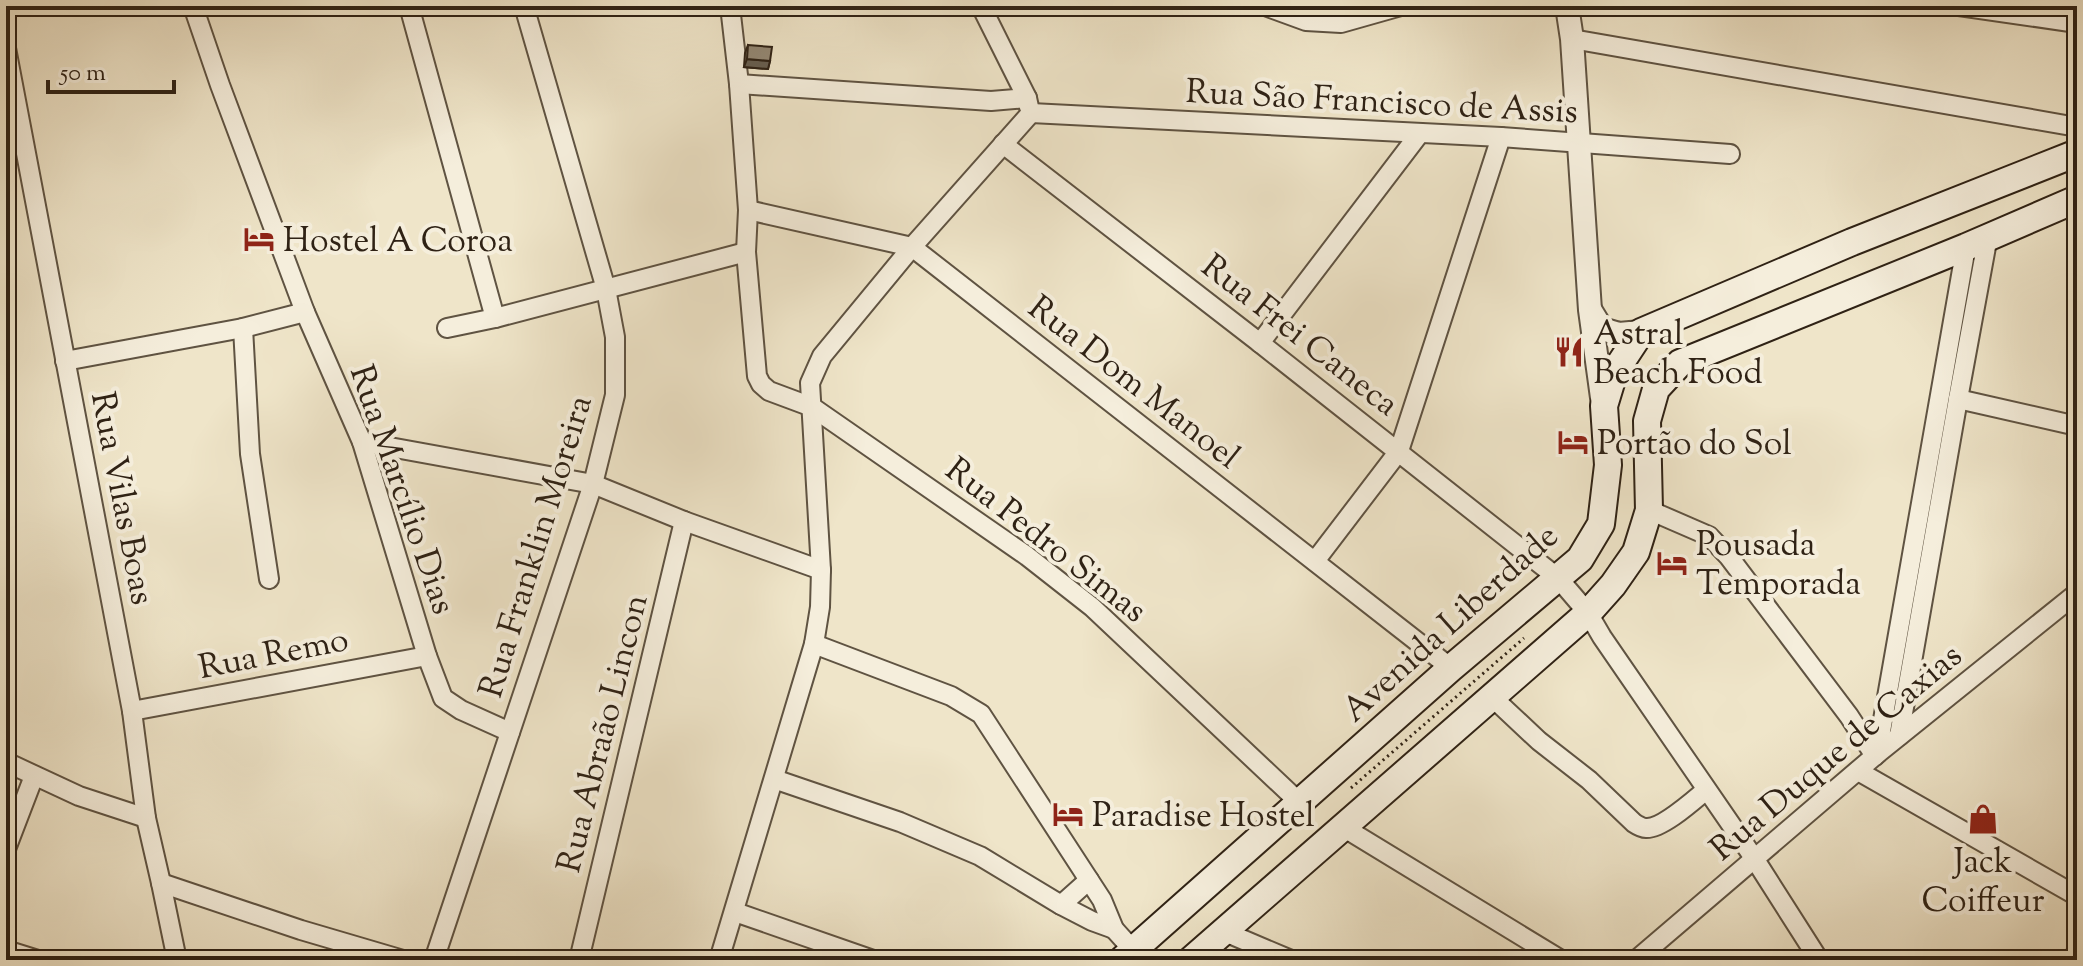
<svg xmlns="http://www.w3.org/2000/svg" width="2083" height="966" viewBox="0 0 2083 966" font-family="'Sorts Mill Goudy',serif">
	<style>
		.lines { fill: none; stroke-linecap: round; stroke-linejoin: round }
		.minor-casing { stroke: #5f5342; stroke-width: 22 }
		.tertiary-casing { stroke: #5f5342; stroke-width: 26 }
		.secondary-casing { stroke: #2f2215; stroke-width: 30 }
		.path { stroke: #2f2215; stroke-width: 3; stroke-dasharray: 2 4; stroke-linecap: butt }
		.minor { stroke: #f5eedc; stroke-width: 18 }
		.tertiary { stroke: #f5eedc; stroke-width: 22 }
		.secondary { stroke: #f5eedc; stroke-width: 26 }
		.wall { fill: #7e7463; stroke: #2f2215; stroke-width: 2 }
		.shaded-wall { fill: #675e50; stroke: #2f2215; stroke-width: 2 }
		.building { fill: #938773; stroke: #2f2215; stroke-width: 2 }
		.labels { text-anchor: middle; stroke-width: 8; stroke-linejoin: round; paint-order: stroke }
		.street-label { font-size: 34px; fill: #2f2215; stroke: #f5eedc }
		.poi-label { font-size: 34px; fill: #2f2215; stroke: #f5eedc; text-anchor: start }
	</style>
	<rect width="100%" height="100%" fill="#efe5c9"/>
	<filter id="stains"><feTurbulence type="fractalNoise" baseFrequency=".0025" numOctaves="4"/><feColorMatrix values="0 0 0 0 .2 0 0 0 0 .09 0 0 0 0 .02 0 0 0 .5 -.17"/></filter>
	<radialGradient id="worn" r=".72"><stop offset=".6" stop-color="#630" stop-opacity="0"/><stop offset="1" stop-color="#630" stop-opacity=".3"/></radialGradient>
	<g class="lines">
		<g class="minor-casing">
			<g id="minor">
				<path d="M193,6L220,85L305,312L362,442L427,656L443,698L461,710L510,732"/>
				<path d="M409,6L495,318"/>
				<path d="M730,6L739,84L748,210L746,252L757,376L761,384L769,391L812,407L1027,556L1092,607L1300,803"/>
				<path d="M981,6L1027,98L1029,107"/>
				<path d="M1265,6L1306,21L1341,23L1401,6"/>
				<path d="M1959,6L2077,23"/>
				<path d="M1572,39L2077,127"/>
				<path d="M6,48L132,711L146,818L161,883L177,960"/>
				<path d="M739,84L991,101L1027,98"/>
				<path d="M1031,113L1501,137L1730,154"/>
				<path d="M1003,144L1260,343L1558,578L1588,613L1602,637L1754,858L1819,960"/>
				<path d="M748,210L912,247L1451,668"/>
				<path d="M243,328L250,454L269,579"/>
				<path d="M447,328L495,318L746,252"/>
				<path d="M1260,343L1420,133"/>
				<path d="M65,361L243,328L305,312"/>
				<path d="M1958,399L2077,426"/>
				<path d="M362,442L593,484L684,521L821,570"/>
				<path d="M1649,510L1709,536L1729,557L1849,716L1875,756"/>
				<path d="M1315,561L1399,451L1501,137"/>
				<path d="M814,644L951,696L981,714L1102,900L1114,929L1142,960"/>
				<path d="M1491,696L1539,741L1589,780L1634,823C1637,825 1642,828 1646,828C1662,829 1694,800 1706,790"/>
				<path d="M132,711L427,656"/>
				<path d="M1899,736L1958,399L1988,236"/>
				<path d="M1877,754L1966,247"/>
				<path d="M6,762L79,796L146,818"/>
				<path d="M1858,771L2077,896"/>
				<path d="M774,779L900,822L980,856L1061,905L1092,921L1114,929"/>
				<path d="M1343,827L1561,960"/>
				<path d="M6,849L34,776"/>
				<path d="M161,883L301,930L403,960"/>
				<path d="M1061,905L1089,880"/>
				<path d="M735,912L873,960"/>
				<path d="M1225,932L1291,960"/>
				<path d="M6,950L38,960"/>
				<path d="M434,960L593,484L615,395V337L606,289L524,6"/>
				<path d="M579,960L684,521"/>
				<path d="M719,960L814,644L820,607L821,570L810,383L822,356L912,247L1031,113"/>
				<path d="M1636,960L1877,754L2077,593"/>
				<path d="M2072,960L2077,951"/>
			</g>
		</g>
		<g class="tertiary-casing">
			<g id="tertiary">
				<path d="M1567,6L1572,39L1590,310L1603,405"/>
				<path d="M1591,311L1602,329L1619,334L1641,332"/>
			</g>
		</g>
		<g class="secondary-casing">
			<g id="secondary">
				<path d="M1122,960L1451,668L1580,559L1601,524L1608,465L1604,406L1614,373L1641,332L1852,242L2077,153"/>
				<path d="M1191,960L1588,613L1613,585L1636,552L1649,510L1647,421L1656,389L1680,363L1966,247L2077,199"/>
			</g>
		</g>
		<path class="path" d="M1351,788L1524,638"/>
		<use href="#minor" class="minor"/>
		<use href="#tertiary" class="tertiary"/>
		<use href="#secondary" class="secondary"/>
	</g>
	<path class="wall" d="M748,45L770,61L768,69L744,67L745,53Z"/>
	<path class="shaded-wall" d="M747,59L770,61L768,69L744,67Z"/>
	<path class="building" d="M748,45L772,47L770,61L747,59Z"/>
	<defs>
		<g id="hotel-bare" transform="scale(2.4)"><path d="M-6-4.5h1.5V1H6V5H4.5V3h-9V5H-6ZM-4 0a1.8 1.8 0 1 1 3.6 0ZM.5 0V-2.5h3Q6-2.5 6 0Z" fill="#8f2418" stroke="#f5eedc" stroke-width="2.5" paint-order="stroke"/></g>
		<g id="restaurant-bare" transform="scale(2.4)"><path d="M-5-6h1v4h1v-4h1v4h1v-4h1v5L-1.5 .5V6h-2V.5L-5-1ZM5-6V6H3V1.5H1.5Q1.5-4 5-6Z" fill="#8f2418" stroke="#f5eedc" stroke-width="2.5" paint-order="stroke"/></g>
		<g id="shop-bare" transform="scale(2.4)"><path d="M-5-2.5h2.3a2.7 3.5 0 0 1 5.4 0H5L5.5 6h-11ZM-1.5-2.5h3a1.5 2.3 0 0 0-3 0Z" fill="#8f2418" stroke="#f5eedc" stroke-width="2.5" paint-order="stroke"/></g>
	</defs>
	<g fill-rule="evenodd">
		<use href="#hotel-bare" x="259" y="239"/>
		<use href="#restaurant-bare" x="1569" y="352"/>
		<use href="#hotel-bare" x="1573" y="442"/>
		<use href="#hotel-bare" x="1672" y="563"/>
		<use href="#hotel-bare" x="1068" y="814"/>
		<use href="#shop-bare" x="1983" y="819"/>
	</g>
	<g class="labels">
		<g class="street-label">
			<text transform="translate(1382 100) rotate(3)" y="12">Rua São Francisco de Assis</text>
			<text transform="translate(1301 334) rotate(38)" y="12">Rua Frei Caneca</text>
			<text transform="translate(1135 381) rotate(38)" y="12">Rua Dom Manoel</text>
			<text transform="translate(404 489) rotate(71)" y="12">Rua Marcílio Dias</text>
			<text transform="translate(124 498) rotate(79)" y="12">Rua Vilas Boas</text>
			<text transform="translate(1047 539) rotate(38)" y="12">Rua Pedro Simas</text>
			<text transform="translate(534 546) rotate(-73)" y="12">Rua Franklin Moreira</text>
			<text transform="translate(1449 622) rotate(-42)" y="12">Avenida Liberdade</text>
			<text transform="translate(273 652) rotate(-11)" y="12">Rua Remo</text>
			<text transform="translate(601 733) rotate(-76)" y="12">Rua Abraão Lincon</text>
			<text transform="translate(1835 751) rotate(-40)" y="12">Rua Duque de Caxias</text>
		</g>
		<g class="poi-label">
			<text x="283" y="251">Hostel A Coroa</text>
			<text x="1593" y="344">Astral<tspan x="1593" dy="39">Beach Food</tspan></text>
			<text x="1597" y="454">Portão do Sol</text>
			<text x="1696" y="555">Pousada<tspan x="1696" dy="39">Temporada</tspan></text>
			<text x="1092" y="826">Paradise Hostel</text>
			<text x="1983" y="872" text-anchor="middle">Jack<tspan x="1983" dy="39">Coiffeur</tspan></text>
		</g>
	</g>
	<rect width="2083" height="966" fill="none" stroke="#efe5c9" stroke-width="32"/>
	<rect x="8" y="8" width="2067" height="950" fill="none" stroke="#2f2215" stroke-width="4"/>
	<rect x="16" y="16" width="2051" height="934" fill="none" stroke="#2f2215" stroke-width="2"/>
	<path d="M48 80v12h126v-12" fill="none" stroke="#2f2215" stroke-width="4"/>
	<text x="60" y="80" font-size="24" fill="#2f2215" stroke="#f5eedc" stroke-width="6" paint-order="stroke">50 m</text>
	<rect width="100%" height="100%" filter="url(#stains)"/>
	<rect width="100%" height="100%" fill="url(#worn)"/>
</svg>
